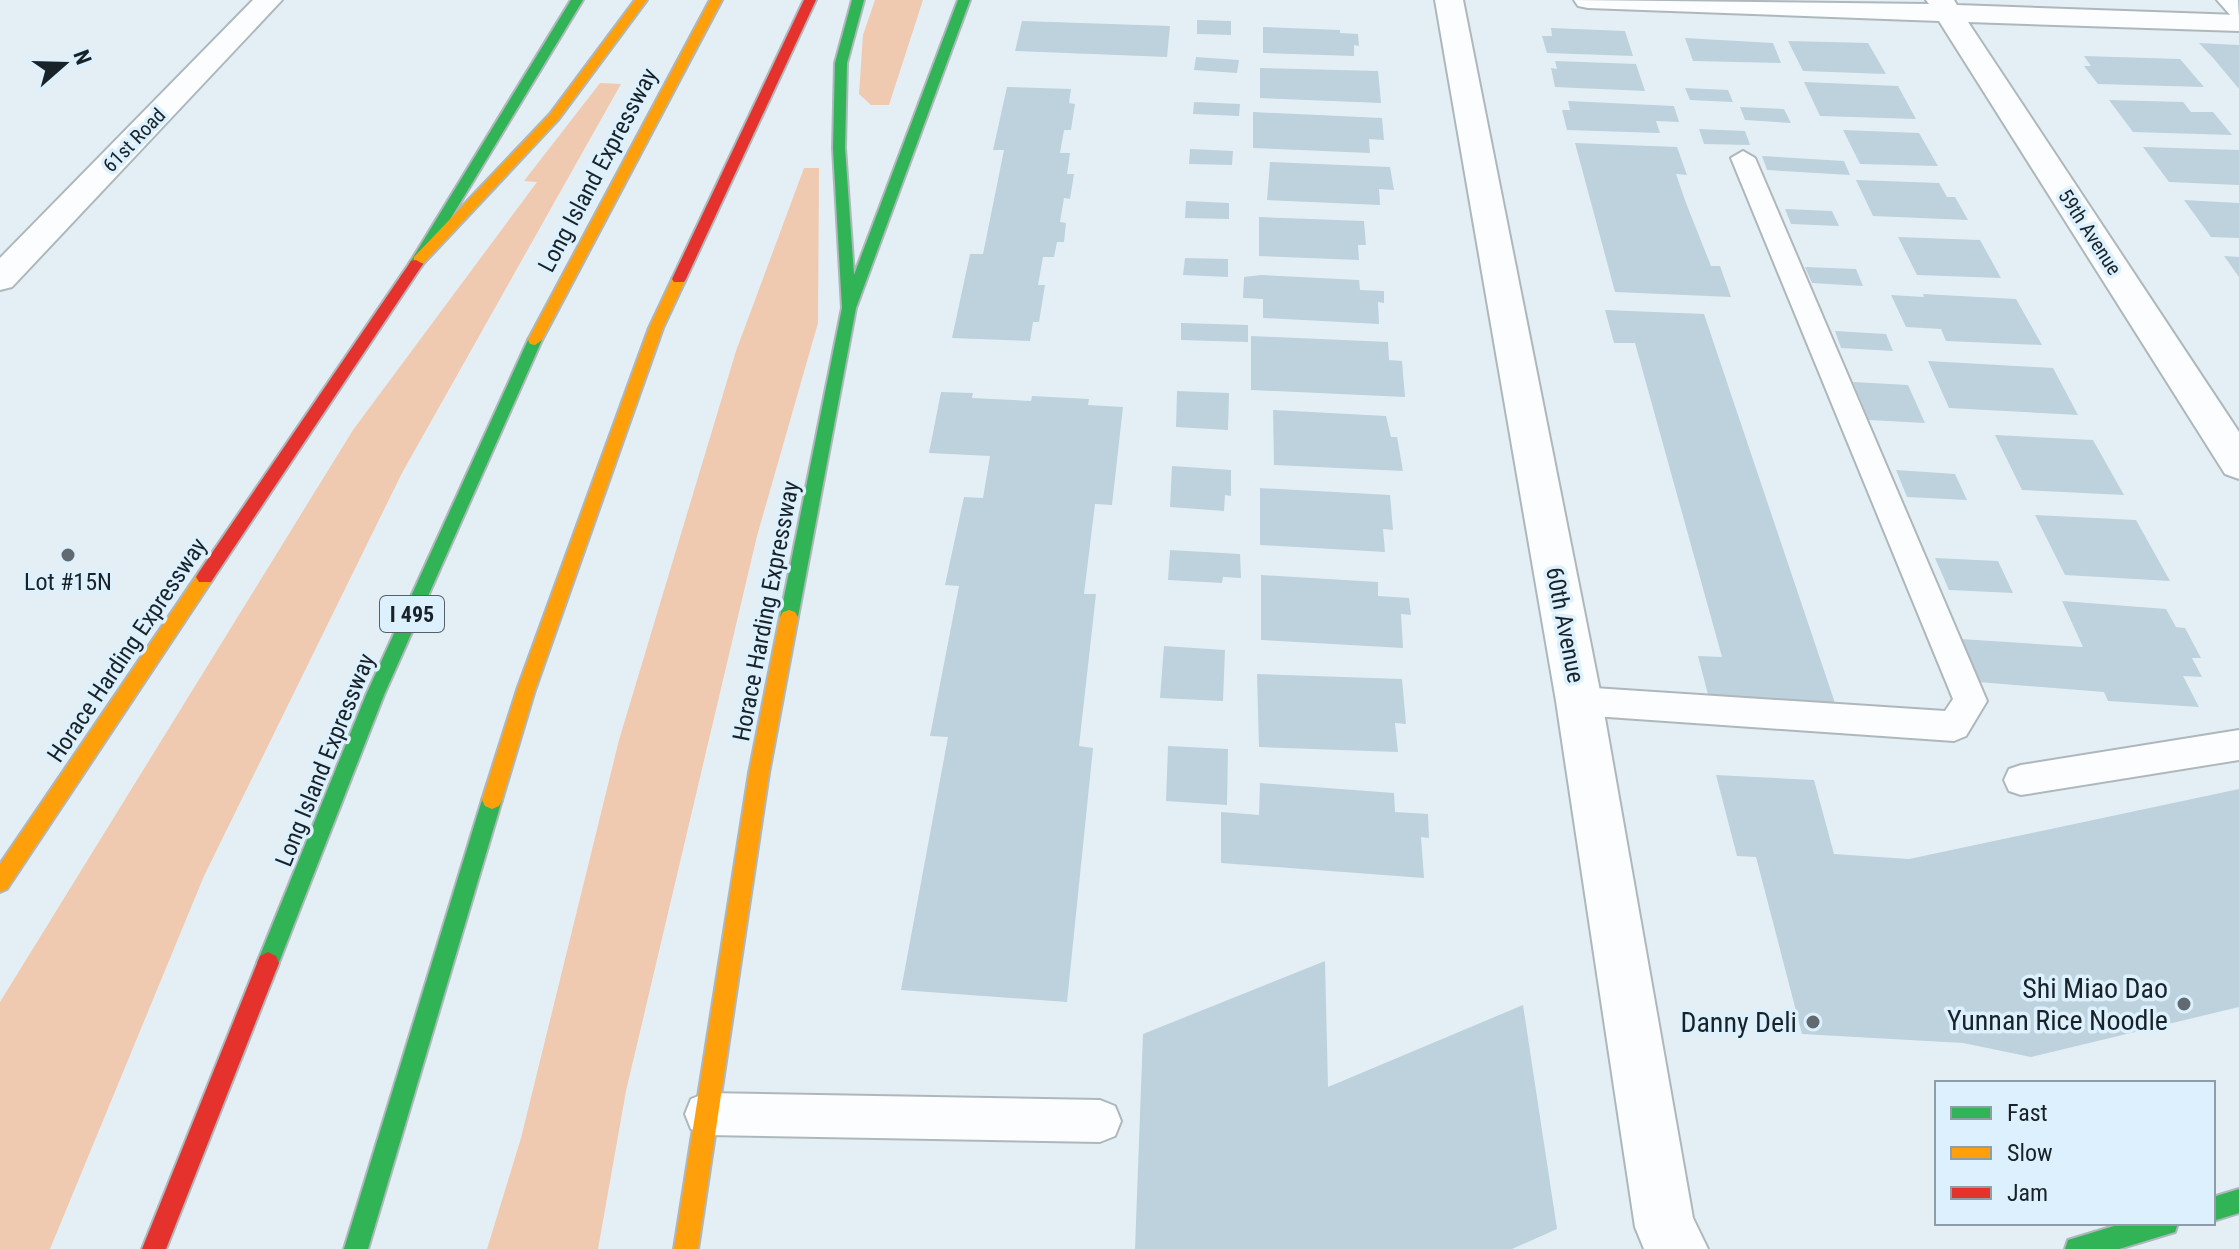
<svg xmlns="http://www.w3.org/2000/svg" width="2239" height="1249" viewBox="0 0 2239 1249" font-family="'Roboto Condensed',sans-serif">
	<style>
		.green { fill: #f0c9b1 }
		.building { fill: #bdd2dd }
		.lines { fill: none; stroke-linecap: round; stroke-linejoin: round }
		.lane-casing { stroke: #aeb7bc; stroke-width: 4 }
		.street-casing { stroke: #aeb7bc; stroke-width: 4 }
		.fast-casing { stroke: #aeb7bc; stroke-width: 4 }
		.slow-casing { stroke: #aeb7bc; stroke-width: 4 }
		.jam-casing { stroke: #aeb7bc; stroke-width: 4 }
		.lane { fill: #fbfdfe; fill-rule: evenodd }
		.street { fill: #fbfdfe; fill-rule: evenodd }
		.fast { fill: #30b455; fill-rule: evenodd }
		.slow { fill: #ff9f0a; fill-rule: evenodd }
		.jam { fill: #e5322d; fill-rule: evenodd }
		.poi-dot { fill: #606a70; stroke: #dcf1fd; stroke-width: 3 }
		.labels { text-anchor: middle; stroke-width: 7; stroke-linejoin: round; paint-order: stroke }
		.far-street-label { font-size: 20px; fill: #192228; stroke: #dcf1fd }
		.shield { fill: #dcf1fd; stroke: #546068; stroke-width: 2 }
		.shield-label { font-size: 22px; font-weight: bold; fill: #192228 }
		.street-label { font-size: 24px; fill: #192228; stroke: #dcf1fd }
		.poi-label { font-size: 24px; fill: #192228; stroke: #dcf1fd }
		.near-poi-label { font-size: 28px; fill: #192228; stroke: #dcf1fd; text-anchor: end }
	</style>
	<rect width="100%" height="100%" fill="#e4eff5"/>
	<g class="green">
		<path d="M875,0H923L889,105H871L859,94L863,35Z"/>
		<path d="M600,83L621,84L402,473L204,876L50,1249H0V1002L353,430L537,182L524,181Z"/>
		<path d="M804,168H819L818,323L757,536L626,1091L598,1249H487L521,1138L619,740L736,351Z"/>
	</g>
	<g class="building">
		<path d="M1197,20L1231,21V35L1197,34Z"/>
		<path d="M1022,21L1170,26L1167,57L1015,51Z"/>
		<path d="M1263,27L1340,30V33L1358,34L1359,46L1354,45V56L1263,53Z"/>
		<path d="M1551,28L1625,31L1633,56L1547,53L1542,36H1552Z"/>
		<path d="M1685,38L1773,43L1781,63L1693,61Z"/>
		<path d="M1788,41L1868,43L1886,74L1803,71Z"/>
		<path d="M2199,43L2239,45V89L2214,59Z"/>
		<path d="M2084,56L2180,59L2204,87L2098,84L2084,66H2091Z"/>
		<path d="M1196,57L1239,60L1237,73L1194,70Z"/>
		<path d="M1555,61L1636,64L1645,91L1555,87L1551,68L1557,69Z"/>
		<path d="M1260,68L1378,71L1381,103L1260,98Z"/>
		<path d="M1804,82L1898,86L1916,119L1820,116Z"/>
		<path d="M1007,87L1071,89L1069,103L1075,104L1071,130H1064L1060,153H1070L1067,174H1074L1070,199L1064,198L1060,222L1066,223L1064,242H1057L1054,257H1043L1038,285H1045L1039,322H1033L1030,341L952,338L970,254H983L1004,150H993Z"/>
		<path d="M1685,88L1728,90L1733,102L1690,100Z"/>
		<path d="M2109,100L2183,102L2191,112H2213L2232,135L2133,132Z"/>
		<path d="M1568,101L1674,106L1679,122L1656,121L1660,133L1567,130L1562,110H1570Z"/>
		<path d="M1194,102L1240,104L1239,116L1193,114Z"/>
		<path d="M1740,107L1784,109L1791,123L1745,120Z"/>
		<path d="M1253,112L1382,118L1384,140L1369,139L1370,153L1253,148Z"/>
		<path d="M1699,129L1745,131L1750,145L1704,144Z"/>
		<path d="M1843,130L1919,133L1938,166L1860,164Z"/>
		<path d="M1575,143L1677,147L1687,175L1676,174L1686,203L1711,266H1720L1731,297L1615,292Z"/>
		<path d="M2143,147L2239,150V185L2169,182Z"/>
		<path d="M1190,149L1233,151L1232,165L1189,164Z"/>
		<path d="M1762,156L1844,161L1850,175L1767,170Z"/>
		<path d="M1270,162L1390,167L1394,190L1379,189L1380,205L1267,200Z"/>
		<path d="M1856,180L1939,183L1947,197H1955L1968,220L1873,216Z"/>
		<path d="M2184,200L2239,203V238L2211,237Z"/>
		<path d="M1186,201L1229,203V219L1185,218Z"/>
		<path d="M1785,209L1832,211L1839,226L1791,224Z"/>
		<path d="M1259,217L1364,221L1366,245H1358L1359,260L1259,256Z"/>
		<path d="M1898,237L1980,240L2001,278L1917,275Z"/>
		<path d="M2224,256L2239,257V277Z"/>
		<path d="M1185,258L1228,259V277L1183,275Z"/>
		<path d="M1805,267L1856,269L1863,286L1812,283Z"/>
		<path d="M1261,275L1359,280L1360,290L1384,291V303L1378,302L1379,324L1263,318V299L1243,298L1244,277Z"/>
		<path d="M1923,294L2016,299L2042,345L1946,341L1941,329L1906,327L1891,295L1924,297Z"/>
		<path d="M1605,310L1704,314L1837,709L1710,702L1698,656L1722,657L1635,343H1614Z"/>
		<path d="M1181,323L1248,325V342L1181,340Z"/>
		<path d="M1835,331L1886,334L1893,351L1841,348Z"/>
		<path d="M1251,336L1388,342L1389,360L1402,361L1405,397L1251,390Z"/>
		<path d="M1928,361L2053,368L2078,415L1949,408Z"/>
		<path d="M1853,382L1908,385L1925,423L1869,420Z"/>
		<path d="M1177,391L1229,393L1228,430L1176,427Z"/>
		<path d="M941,392L973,393L972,398L1031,401L1032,396L1089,399L1088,405L1123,407L1112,505L1095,504L1084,594H1096L1079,746L1093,748L1067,1002L901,990L948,737L930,736L959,586L945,585L964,497L983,498L990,456L929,453Z"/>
		<path d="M1273,410L1386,416L1391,437H1397L1403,471L1274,465Z"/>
		<path d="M1995,435L2093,440L2124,495L2022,490Z"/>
		<path d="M1172,466L1231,470V496L1225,495L1224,511L1170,507Z"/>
		<path d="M1896,470L1955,474L1967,500L1907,497Z"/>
		<path d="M1260,488L1390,495L1393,530L1383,529L1385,552L1260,545Z"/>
		<path d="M2035,515L2136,520L2170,581L2065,575Z"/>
		<path d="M1170,550L1240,554L1241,578L1223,577L1222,583L1168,580Z"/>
		<path d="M1935,558L1998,561L2013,593L1949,590Z"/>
		<path d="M1261,575L1378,582V596L1409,598L1411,615L1401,614L1403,648L1261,640Z"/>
		<path d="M2062,601L2166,609L2176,627L2185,628L2201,658H2192L2202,677L2183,676L2199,707L2108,701L2104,692L1978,682L1961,639L2083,647Z"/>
		<path d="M1164,646L1225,650L1223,701L1160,698Z"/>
		<path d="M1257,674L1402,679L1406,724L1395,723L1398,752L1259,747Z"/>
		<path d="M1168,746L1228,749L1227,805L1166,801Z"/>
		<path d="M1716,775L1814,780L1834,854L1909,859L2239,789V1007L2031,1057L1963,1043L1802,1034L1756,857L1737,856Z"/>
		<path d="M1260,783L1394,793L1395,812L1428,814L1429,838L1421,837L1424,878L1221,863V812L1259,815Z"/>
		<path d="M1325,961L1328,1087L1523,1005L1557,1229L1512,1249H1135L1143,1034Z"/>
	</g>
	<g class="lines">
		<g class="lane-casing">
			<g id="lane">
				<path d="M2217,0H2238L2239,19L2232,17Z"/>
				<path d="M1743,151L1755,158L1987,701L1966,736L1954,741L1579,715L1567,711L1562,701L1567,691L1579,687L1945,711L1953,699L1731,158Z"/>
				<path d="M2239,730V760L2021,795L2009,791L2004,780L2009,769L2021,765Z"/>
				<path d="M706,1093L1100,1100L1115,1106L1121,1121L1115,1136L1100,1142L706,1135L691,1129L685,1114L691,1099Z"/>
			</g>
		</g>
		<g class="street-casing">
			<g id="street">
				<path d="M253,0H282L12,287L0,290V258Z"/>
				<path d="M1435,0H1463L1602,701L1693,1218L1708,1249H1644L1635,1227L1556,701Z"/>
				<path d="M1574,0L1929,4L1926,0H1954L1957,5L2239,15V31L1968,22L2239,432V479L2225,474L1939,21L1588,8L1578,6Z"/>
			</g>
		</g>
		<g class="fast-casing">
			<g id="fast">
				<path d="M571,0H583L423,264L421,267H411L409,264Z"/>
				<path d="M852,0H864L847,63L845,148L854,275L958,0H970L856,308L798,617L795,622H783L780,617L842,308L833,148L835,63Z"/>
				<path d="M535,335L542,340L384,695L276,970L268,974L260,970L257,963L366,695L528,340Z"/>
				<path d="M492,791L499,794L502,800L368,1249H344L482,800L485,794Z"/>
				<path d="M2239,1189V1213L2213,1221V1197Z"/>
				<path d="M2124,1223H2178L2175,1232L2119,1249H2065L2068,1240Z"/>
			</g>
		</g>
		<g class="slow-casing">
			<g id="slow">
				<path d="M635,0H647L558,120L424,263H414V257L550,114Z"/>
				<path d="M710,0H722L542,340L535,345L530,344L528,340Z"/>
				<path d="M679,274L686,279L663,328L535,690L502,800L499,806L492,809L485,806L482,800L517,690L649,328L672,279Z"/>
				<path d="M205,570L211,572L214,577L211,582L7,889L0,892V864L199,572Z"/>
				<path d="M789,610L795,612L798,617L769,773L698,1249H674L749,773L780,617L783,612Z"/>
			</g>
		</g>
		<g class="jam-casing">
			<g id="jam">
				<path d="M804,0H816L686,279L684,282H674L672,279Z"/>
				<path d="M416,260L423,264L211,582H199L196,577L199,572L411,261Z"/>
				<path d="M268,952L276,956L279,963L166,1249H142L260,956Z"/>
			</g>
		</g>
		<use href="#lane" class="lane"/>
		<use href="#street" class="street"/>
		<use href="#fast" class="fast"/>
		<use href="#slow" class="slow"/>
		<use href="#jam" class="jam"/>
	</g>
	<g class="poi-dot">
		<circle cx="68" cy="555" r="8"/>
		<circle cx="2184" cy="1004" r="8"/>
		<circle cx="1813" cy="1022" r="8"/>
	</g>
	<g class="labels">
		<g class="far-street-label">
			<text transform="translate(134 140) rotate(-46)" y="7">61st Road</text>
			<text transform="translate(2090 232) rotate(57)" y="7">59th Avenue</text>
		</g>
		<rect class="shield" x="380" y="596" width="64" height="36" rx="6"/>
		<g class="shield-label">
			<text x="412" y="622">I 495</text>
		</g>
		<g class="street-label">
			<text transform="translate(598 170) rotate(-62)" y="8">Long Island Expressway</text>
			<text transform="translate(766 611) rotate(-79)" y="8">Horace Harding Expressway</text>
			<text transform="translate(1565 625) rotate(79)" y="8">60th Avenue</text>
			<text transform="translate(127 650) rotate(-56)" y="8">Horace Harding Expressway</text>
			<text transform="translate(325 760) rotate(-68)" y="8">Long Island Expressway</text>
		</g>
		<g class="poi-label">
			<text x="68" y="590">Lot #15N</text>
		</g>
		<g class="near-poi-label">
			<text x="2168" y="998">Shi Miao Dao<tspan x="2168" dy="32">Yunnan Rice Noodle</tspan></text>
			<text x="1797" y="1032">Danny Deli</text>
		</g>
	</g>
	<rect x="1935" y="1081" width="280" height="144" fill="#dcf1fd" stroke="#8e9ea8" stroke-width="2"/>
	<rect x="1951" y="1107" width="40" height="12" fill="#30b455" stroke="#8e9ea8" stroke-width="2"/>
	<text x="2007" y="1121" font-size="24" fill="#192228">Fast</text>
	<rect x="1951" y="1147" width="40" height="12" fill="#ff9f0a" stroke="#8e9ea8" stroke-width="2"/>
	<text x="2007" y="1161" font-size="24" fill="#192228">Slow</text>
	<rect x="1951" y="1187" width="40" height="12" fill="#e5322d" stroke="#8e9ea8" stroke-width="2"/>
	<text x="2007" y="1201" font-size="24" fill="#192228">Jam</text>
	<g transform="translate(64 64) rotate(70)" stroke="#dcf1fd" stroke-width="6" paint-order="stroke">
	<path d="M0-6L14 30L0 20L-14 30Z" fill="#192228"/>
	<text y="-12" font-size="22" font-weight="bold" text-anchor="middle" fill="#192228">N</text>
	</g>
</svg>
